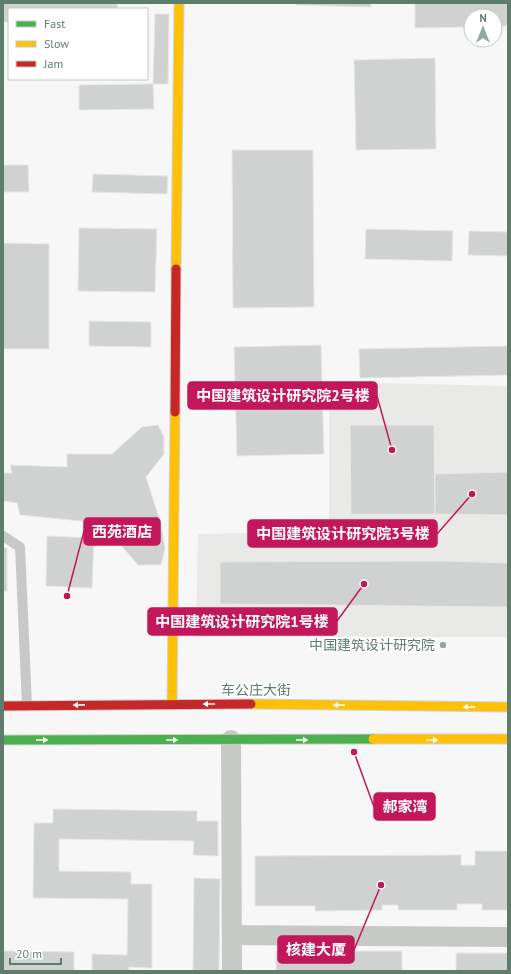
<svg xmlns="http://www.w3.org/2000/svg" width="511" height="974" viewBox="0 0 511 974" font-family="'PT Sans','Noto Sans SC',sans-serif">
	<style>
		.built { fill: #e9e9e8 }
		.building { fill: #cfd2d0; stroke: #e8e6e6 }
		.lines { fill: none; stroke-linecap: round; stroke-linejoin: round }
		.fast-casing { stroke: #d1d3d2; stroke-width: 11 }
		.slow-casing { stroke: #d1d3d2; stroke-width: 11 }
		.jam-casing { stroke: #d1d3d2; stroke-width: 11 }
		.lane { stroke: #c7c9c7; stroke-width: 10 }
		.street { stroke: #c7c9c7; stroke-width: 20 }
		.fast { stroke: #4caf50; stroke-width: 9 }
		.slow { stroke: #ffc107; stroke-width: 9 }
		.jam { stroke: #c62828; stroke-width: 9 }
		.oneway { fill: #f6fbf6 }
		.poi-dot { fill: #94a89d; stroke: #fff; stroke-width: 1.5 }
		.labels { text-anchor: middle; stroke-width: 4; stroke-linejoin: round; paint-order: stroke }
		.poi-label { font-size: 14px; fill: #5e7d6c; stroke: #fff; text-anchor: end }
		.street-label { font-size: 14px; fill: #5e7d6c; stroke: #fff }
		.leader { fill: none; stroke: #c2185b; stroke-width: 1.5 }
		.callout-dot { fill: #c2185b; stroke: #fff; stroke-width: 1.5 }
		.callout { fill: #c2185b; stroke: #c2185b; stroke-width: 1.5 }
		.callout-label { font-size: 15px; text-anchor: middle; font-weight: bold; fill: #fff }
	</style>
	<rect width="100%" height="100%" fill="#f8f7f7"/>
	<path class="built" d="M329,382L508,386V637H196L198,534L329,532Z"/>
	<g class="building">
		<path d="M3,3H117L118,9H9V22H3Z"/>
		<path d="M296,3H371V7L296,5Z"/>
		<path d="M415,3H508V26H495V16H471V27L415,28Z"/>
		<path d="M155,14H169L168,84H153Z"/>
		<path d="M435,58L436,149L356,150L354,60Z"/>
		<path d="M153,84L154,109L79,110V85Z"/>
		<path d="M232,150H313L314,307L233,308Z"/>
		<path d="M3,165H28L29,192H3Z"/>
		<path d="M93,174L168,176L167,194L92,192Z"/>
		<path d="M79,228L157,229L155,292L78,291Z"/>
		<path d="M366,229L453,231L452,261L365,259Z"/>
		<path d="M469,231L508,232V256L468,255Z"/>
		<path d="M3,243L49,244V349H3Z"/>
		<path d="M89,321L151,322V347L89,346Z"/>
		<path d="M321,345L324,454L237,456L234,347Z"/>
		<path d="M508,346V375L360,378L359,349Z"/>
		<path d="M158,425L164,437V454L146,477L161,524L165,548L161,565H138L102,523L20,515L17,503L3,501V473H12L10,465L67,467V454H112L142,427Z"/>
		<path d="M350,425H434L435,514H351Z"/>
		<path d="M508,472V515L435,514V474Z"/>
		<path d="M47,536L94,538L92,588L46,586Z"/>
		<rect x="3" y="548" width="4" height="43"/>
		<path d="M443,561L508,563V607L220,604V562Z"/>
		<path d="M53,809L197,811V821H218V856L193,855L194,841L59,839V871L131,872V884H152V968L129,967V971H92V954L127,955L128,899L33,898L34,823H53Z"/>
		<path d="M475,851H508V910H482V904H457V910H398V905H382V910L315,911V906H255V856L461,855V865H475Z"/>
		<path d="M194,878L220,879L219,971H193Z"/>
		<path d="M3,951L74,952V971H3Z"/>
		<rect x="276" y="951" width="126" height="20"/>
		<rect x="456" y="953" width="52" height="18"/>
	</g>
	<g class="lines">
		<g class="fast-casing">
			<path id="fast" d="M3,740L373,739"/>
		</g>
		<g class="slow-casing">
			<g id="slow">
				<path d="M176,269L179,3"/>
				<path d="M172,704L175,412"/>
				<path d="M251,704L508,707"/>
				<path d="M373,739H508"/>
			</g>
		</g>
		<g class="jam-casing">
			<g id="jam">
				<path d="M175,412L176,269"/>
				<path d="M3,706L251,704"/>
			</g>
		</g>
		<path class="lane" d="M3,536L20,547L27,706"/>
		<g class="street">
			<path d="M231,740L232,971"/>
			<path d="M232,935L508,937"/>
		</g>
		<use href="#fast" class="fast"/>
		<use href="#slow" class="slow"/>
		<use href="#jam" class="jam"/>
	</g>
	<defs><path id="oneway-solid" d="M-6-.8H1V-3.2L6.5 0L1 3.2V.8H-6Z"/></defs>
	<g class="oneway">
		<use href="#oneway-solid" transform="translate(209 704) rotate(180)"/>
		<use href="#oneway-solid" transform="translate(79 705) rotate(179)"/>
		<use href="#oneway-solid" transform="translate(339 705) rotate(-179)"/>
		<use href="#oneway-solid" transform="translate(469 707) rotate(-179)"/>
		<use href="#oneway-solid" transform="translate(42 740)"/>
		<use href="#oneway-solid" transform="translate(172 740)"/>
		<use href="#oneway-solid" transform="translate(302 740)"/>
		<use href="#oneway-solid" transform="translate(432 740)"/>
	</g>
	<circle class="poi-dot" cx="443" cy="645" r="4"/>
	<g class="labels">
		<g class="poi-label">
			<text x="435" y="650">中国建筑设计研究院</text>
		</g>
		<g class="street-label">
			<text x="256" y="695">车公庄大街</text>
		</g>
	</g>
	<path class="leader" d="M392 450L377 396M67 596L84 531M472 494L437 534M364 584L337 621M354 752L374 807M381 885L354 950"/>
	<g class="callout-dot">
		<circle cx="392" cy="450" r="4"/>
		<circle cx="67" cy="596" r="4"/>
		<circle cx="472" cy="494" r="4"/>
		<circle cx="364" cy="584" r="4"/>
		<circle cx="354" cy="752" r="4"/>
		<circle cx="381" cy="885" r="4"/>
	</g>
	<g class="callout">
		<rect x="188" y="382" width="189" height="27" rx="4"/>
		<rect x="84" y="518" width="76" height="27" rx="4"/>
		<rect x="248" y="520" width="189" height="27" rx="4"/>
		<rect x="148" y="608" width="189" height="27" rx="4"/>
		<rect x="374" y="793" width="61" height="27" rx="4"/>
		<rect x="278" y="936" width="76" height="27" rx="4"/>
	</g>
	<g class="callout-label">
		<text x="283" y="401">中国建筑设计研究院2号楼</text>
		<text x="122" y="537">西苑酒店</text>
		<text x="343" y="539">中国建筑设计研究院3号楼</text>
		<text x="242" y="627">中国建筑设计研究院1号楼</text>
		<text x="405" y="812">郝家湾</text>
		<text x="316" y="955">核建大厦</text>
	</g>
	<rect width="511" height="974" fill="none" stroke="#5e7d6c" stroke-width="8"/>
	<rect x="8" y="8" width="140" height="72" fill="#ffffff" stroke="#bfcbc4"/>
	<rect x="16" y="21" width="20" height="6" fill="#4caf50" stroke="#bfcbc4"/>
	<text x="44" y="28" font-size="12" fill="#5e7d6c">Fast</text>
	<rect x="16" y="41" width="20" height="6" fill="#ffc107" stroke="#bfcbc4"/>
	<text x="44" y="48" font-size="12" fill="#5e7d6c">Slow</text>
	<rect x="16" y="61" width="20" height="6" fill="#c62828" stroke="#bfcbc4"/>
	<text x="44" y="68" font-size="12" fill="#5e7d6c">Jam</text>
	<g transform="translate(483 28)"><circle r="19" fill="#ffffff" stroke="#bfcbc4"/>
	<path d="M0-3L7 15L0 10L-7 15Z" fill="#94a89d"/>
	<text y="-6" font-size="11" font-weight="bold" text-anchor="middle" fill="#5e7d6c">N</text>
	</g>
	<path d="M10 958v6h51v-6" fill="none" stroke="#5e7d6c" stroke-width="2"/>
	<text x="16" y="958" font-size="12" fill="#5e7d6c" stroke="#ffffff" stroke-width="3" paint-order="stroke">20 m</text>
</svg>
